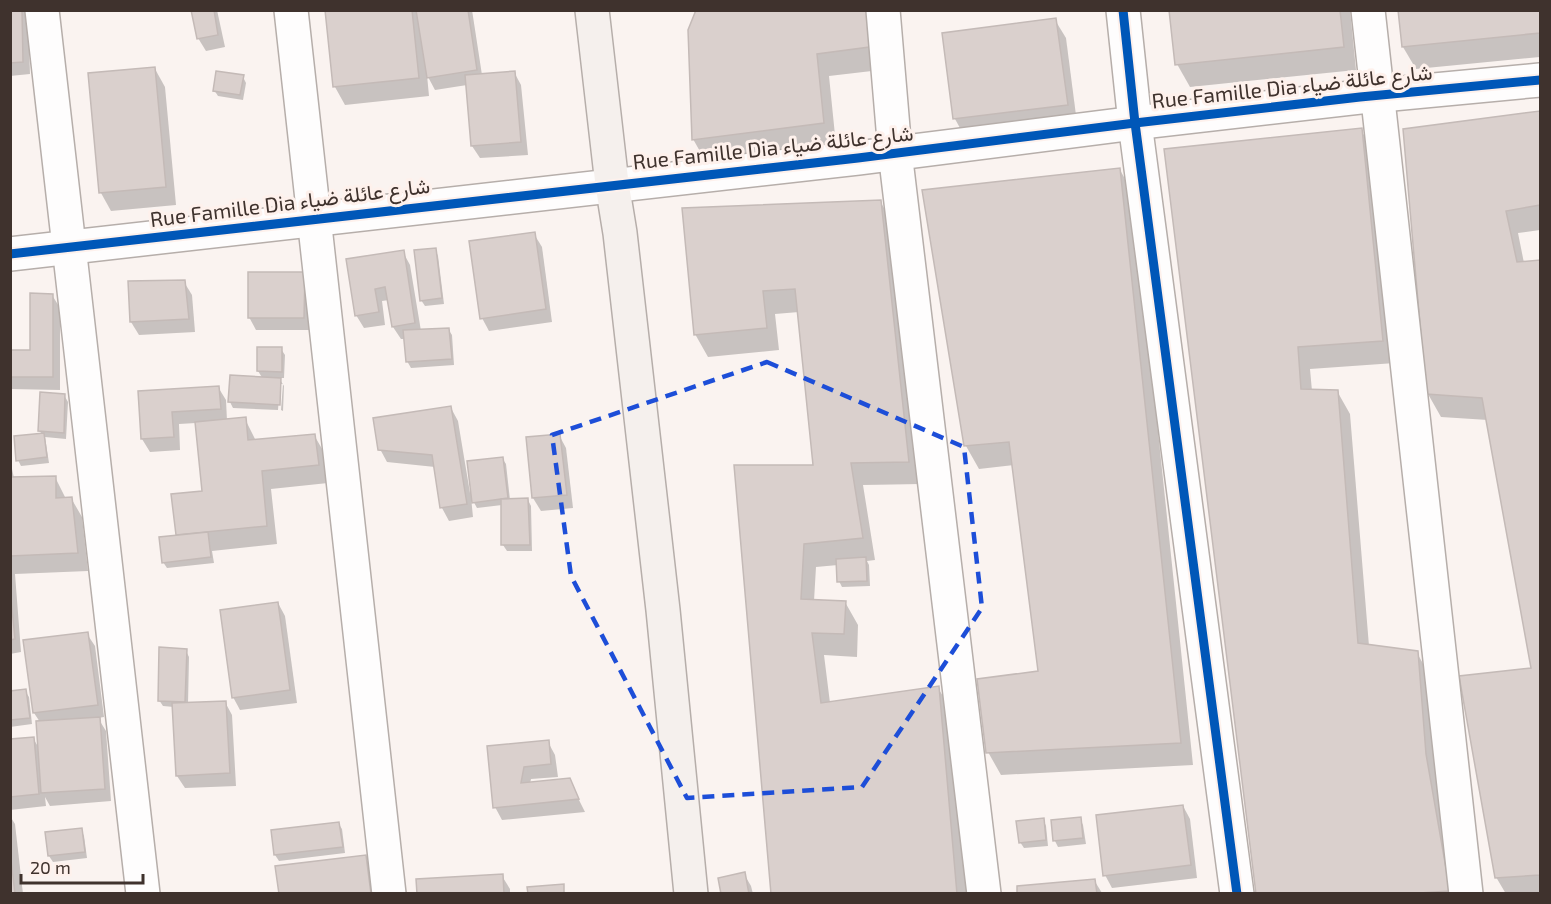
<svg xmlns="http://www.w3.org/2000/svg" width="1551" height="904" viewBox="0 0 1551 904" font-family="'Exo 2',Vazirmatn,sans-serif">
	<style>
		.shadow { fill: #0003 }
		.building { fill: #dad0cd; stroke: #c4bab7; stroke-width: 1.5 }
		.lines { fill: none; stroke-linecap: round; stroke-linejoin: round }
		.street-casing { stroke: #b6aeaa; stroke-width: 36 }
		.secondary-casing { stroke: #b6aeaa; stroke-width: 36 }
		.street { stroke: #fefdfd; stroke-width: 33 }
		.secondary { stroke: #f5f0ed; stroke-width: 33 }
		.cycleway-casing { stroke: #fef1ec; stroke-width: 13 }
		.cycleway { stroke: #0057b8; stroke-width: 9 }
		.marked { fill: none; stroke: #1d4ed8; stroke-width: 4.5; stroke-dasharray: 12 8; stroke-linejoin: round }
		.labels { text-anchor: middle; stroke-width: 6; stroke-linejoin: round; paint-order: stroke }
		.street-label { font-size: 21px; fill: #3f322d; stroke: #fef1ec }
	</style>
	<rect width="100%" height="100%" fill="#faf3f0"/>
	<g class="shadow">
		<path d="M10,10H25L28,17L30,74L10,76Z"/>
		<path d="M193,10H217L225,47L206,51L198,38Z"/>
		<path d="M326,10H472L482,75L514,72L521,85L528,155L480,158L472,146L467,85L435,90L427,75L429,96L345,105L335,87Z"/>
		<path d="M697,10H883L889,69L829,76L836,145L706,162L693,139Z"/>
		<path d="M1171,10H1350L1356,70L1190,87L1177,64Z"/>
		<path d="M1400,10H1540V57L1416,69L1403,47Z"/>
		<path d="M1055,20L1066,38L1077,123L965,137L955,119L943,34Z"/>
		<path d="M155,69L165,87L176,205L111,211L101,193Z"/>
		<path d="M243,77L246,83L243,100L218,96L214,90Z"/>
		<path d="M1540,112V230L1518,233L1524,263L1540,262V894H1506L1496,877L1533,669L1488,420L1441,417L1428,394L1404,130Z"/>
		<path d="M1361,130L1374,153L1395,363L1310,369L1312,391H1337L1350,414L1369,646L1417,653L1430,676L1458,894H1258L1166,151Z"/>
		<path d="M1120,170L1133,193L1193,765L1001,775L988,752L1040,673L1014,465L979,469L966,446L924,191Z"/>
		<path d="M880,201L893,224L921,484L863,485L875,560L867,561L869,565L870,586L842,587L839,581L838,565L816,567L814,601L845,602L858,625L857,657L824,655L830,703L938,688L952,711L967,894H772L736,466H815L799,312L775,314L779,350L708,357L695,334Z"/>
		<path d="M534,234L542,247L552,322L489,331L482,318Z"/>
		<path d="M435,249L438,256L444,304L425,306L421,300Z"/>
		<path d="M403,252L410,265L421,331L448,329L452,335L454,365L411,368L407,361L405,339H401L393,327L389,300L382,301L385,325L364,328L356,315L347,260Z"/>
		<path d="M304,274L311,330H256L249,317Z"/>
		<path d="M184,282L192,295L195,332L139,335L131,322Z"/>
		<path d="M52,295L60,308V390L10,389V352H32Z"/>
		<path d="M281,349L285,355L284,378H279L284,386L283,411L281,410L283,384H280L278,410L233,408L230,402L263,379L258,371Z"/>
		<path d="M218,387L226,400L227,421L245,419L256,441L314,435L325,454L328,483L271,489L277,544L212,551L214,563L167,568L163,562L177,536L173,495L204,492L196,423L179,424L180,450L150,452L142,439L139,392Z"/>
		<path d="M64,395L68,402L66,439L45,437L49,463L21,466L18,460L42,435L40,431Z"/>
		<path d="M451,408L458,421L470,493L472,492L502,458L506,464L510,500H528L531,506L532,551H507L503,545L502,505L477,508L471,497L473,517L449,521L442,508L435,467L387,462L380,449Z"/>
		<path d="M559,435L566,448L573,508L541,511L533,498L527,439Z"/>
		<path d="M10,460L14,478L55,477L66,499L71,498L82,517L88,571L15,574L21,652L10,654Z"/>
		<path d="M278,603L285,616L297,703L240,710L233,697Z"/>
		<path d="M87,634L95,646L104,717L98,718L106,731L111,801L50,806L45,797L46,806L10,810V741L33,738L40,750V722L34,713Z"/>
		<path d="M186,651L189,657L188,704L225,702L232,715L236,786L185,788L177,776L174,707L163,706L159,700Z"/>
		<path d="M25,691L29,697L32,724L10,727V692Z"/>
		<path d="M548,742L555,755L558,777L531,779L530,784L569,780L585,812L502,820L495,807L488,748Z"/>
		<path d="M1183,806L1190,819L1197,878L1112,888L1105,875Z"/>
		<path d="M10,816L15,824L23,894H10Z"/>
		<path d="M1043,819L1046,826L1048,846L1024,848L1020,842Z"/>
		<path d="M1080,819L1083,825L1086,844L1058,847L1055,841Z"/>
		<path d="M338,823L342,829L345,853L279,861L275,855Z"/>
		<path d="M81,830L84,836L87,858L53,862L49,856Z"/>
		<path d="M365,857L376,875L378,894H280Z"/>
		<path d="M744,874L751,886L753,894H723Z"/>
		<path d="M502,876L510,889V894H418Z"/>
		<path d="M1094,880L1102,893L1019,894Z"/>
	</g>
	<g class="building">
		<path d="M10,10H22L23,62L10,63Z"/>
		<path d="M191,10H214L218,35L197,39Z"/>
		<path d="M325,10H412L419,78L333,87Z"/>
		<path d="M416,10H468L477,70L427,78Z"/>
		<path d="M696,10H873L877,46L817,54L824,123L692,140L688,30Z"/>
		<path d="M1169,10H1340L1344,47L1175,65Z"/>
		<path d="M1398,10H1540V33L1402,47Z"/>
		<path d="M1056,18L1068,105L953,119L942,33Z"/>
		<path d="M155,67L166,187L99,193L88,73Z"/>
		<path d="M216,71L244,75L240,95L213,91Z"/>
		<path d="M515,71L521,142L471,146L465,75Z"/>
		<path d="M1540,111V205L1506,211L1517,262L1540,260V875L1495,878L1459,676L1531,668L1482,398L1426,394L1403,129Z"/>
		<path d="M1362,128L1383,341L1298,347L1301,389L1338,390L1358,643L1418,651L1426,754L1450,891L1404,894H1256L1164,149Z"/>
		<path d="M1120,168L1181,743L986,753L977,679L1038,671L1009,442L964,446L922,190Z"/>
		<path d="M881,200L909,462L851,463L863,538L804,544L801,599L846,601L844,634L812,633L821,703L939,686L957,894H771L734,465H813L795,289L763,291L767,328L694,335L682,208Z"/>
		<path d="M535,232L546,309L480,319L469,241Z"/>
		<path d="M436,248L442,298L420,301L414,250Z"/>
		<path d="M404,250L415,323L392,327L385,287L375,289L379,312L355,316L346,259Z"/>
		<path d="M248,272H305L304,318H248Z"/>
		<path d="M185,280L189,319L130,322L128,281Z"/>
		<path d="M30,293L53,294V377H10V350H30Z"/>
		<path d="M449,328L452,359L406,362L403,330Z"/>
		<path d="M257,347H282V372L257,371Z"/>
		<path d="M230,375L281,378L280,405L228,402Z"/>
		<path d="M219,386L221,409L172,412L174,437L141,439L138,391Z"/>
		<path d="M40,392L65,394L64,433L38,431Z"/>
		<path d="M451,406L467,504L440,508L432,455L378,450L373,418Z"/>
		<path d="M246,417L248,440L315,434L319,465L262,471L267,526L176,535L171,494L202,491L195,422Z"/>
		<path d="M44,433L47,457L16,461L14,436Z"/>
		<path d="M560,434L567,495L532,498L526,437Z"/>
		<path d="M503,457L508,498L472,503L467,461Z"/>
		<path d="M56,476V498L72,497L78,553L10,556V477Z"/>
		<path d="M528,498L530,545H501V499Z"/>
		<path d="M208,532L211,557L162,563L159,537Z"/>
		<path d="M866,557L867,581L837,582L836,559Z"/>
		<path d="M10,589L15,639L10,640Z"/>
		<path d="M278,602L290,690L232,698L220,610Z"/>
		<path d="M88,632L98,705L33,713L23,640Z"/>
		<path d="M159,647L187,649L185,702L158,701Z"/>
		<path d="M26,689L30,718L10,720V691Z"/>
		<path d="M226,701L230,773L176,776L172,703Z"/>
		<path d="M100,717L105,789L41,793L36,721Z"/>
		<path d="M34,737L39,794L10,797V739Z"/>
		<path d="M549,740L551,764L524,767L521,783L570,778L579,799L493,808L487,746Z"/>
		<path d="M1183,805L1191,865L1103,876L1096,815Z"/>
		<path d="M1081,817L1083,838L1053,841L1051,820Z"/>
		<path d="M1044,818L1046,840L1019,843L1016,821Z"/>
		<path d="M339,822L343,847L274,855L271,830Z"/>
		<path d="M82,828L85,852L48,856L45,832Z"/>
		<path d="M10,851L15,894H10Z"/>
		<path d="M366,855L371,894H279L275,866Z"/>
		<path d="M745,872L749,894H721L718,878Z"/>
		<path d="M503,874L504,894H417L416,879Z"/>
		<path d="M1095,879L1097,894H1017V886Z"/>
		<path d="M564,884V894H528L527,887Z"/>
	</g>
	<g class="lines">
		<g class="street-casing">
			<g id="street">
				<path d="M42,10L143,894"/>
				<path d="M291,10L389,894"/>
				<path d="M883,10L895,152L984,894"/>
				<path d="M1123,10L1135,123L1237,894"/>
				<path d="M1368,10L1466,894"/>
				<path d="M10,254L858,158L1135,123L1360,97L1540,80"/>
			</g>
		</g>
		<g class="secondary-casing">
			<path id="secondary" d="M592,10L612,184L620,233L663,610L691,894"/>
		</g>
		<use href="#street" class="street"/>
		<use href="#secondary" class="secondary"/>
		<g class="cycleway-casing">
			<g id="cycleway">
				<path d="M1123,10L1135,123L1237,894"/>
				<path d="M10,254L858,158L1135,123L1360,97L1540,80"/>
			</g>
		</g>
		<use href="#cycleway" class="cycleway"/>
	</g>
	<path class="marked" d="M767,362L964,447L982,608L862,787L687,798L571,576L552,435Z"/>
	<g class="labels">
		<g class="street-label">
			<text transform="translate(1292 87) rotate(-6)" y="7">Rue Famille Dia شارع عائلة ضياء</text>
			<text transform="translate(773 148) rotate(-6)" y="7">Rue Famille Dia شارع عائلة ضياء</text>
			<text transform="translate(290 203) rotate(-7)" y="7">Rue Famille Dia شارع عائلة ضياء</text>
		</g>
	</g>
	<rect width="1551" height="904" fill="none" stroke="#3f322d" stroke-width="24"/>
	<path d="M21 874v9h122v-9" fill="none" stroke="#3f322d" stroke-width="3"/>
	<text x="30" y="874" font-size="18" fill="#3f322d" stroke="#fef1ec" stroke-width="4.5" paint-order="stroke">20 m</text>
</svg>
